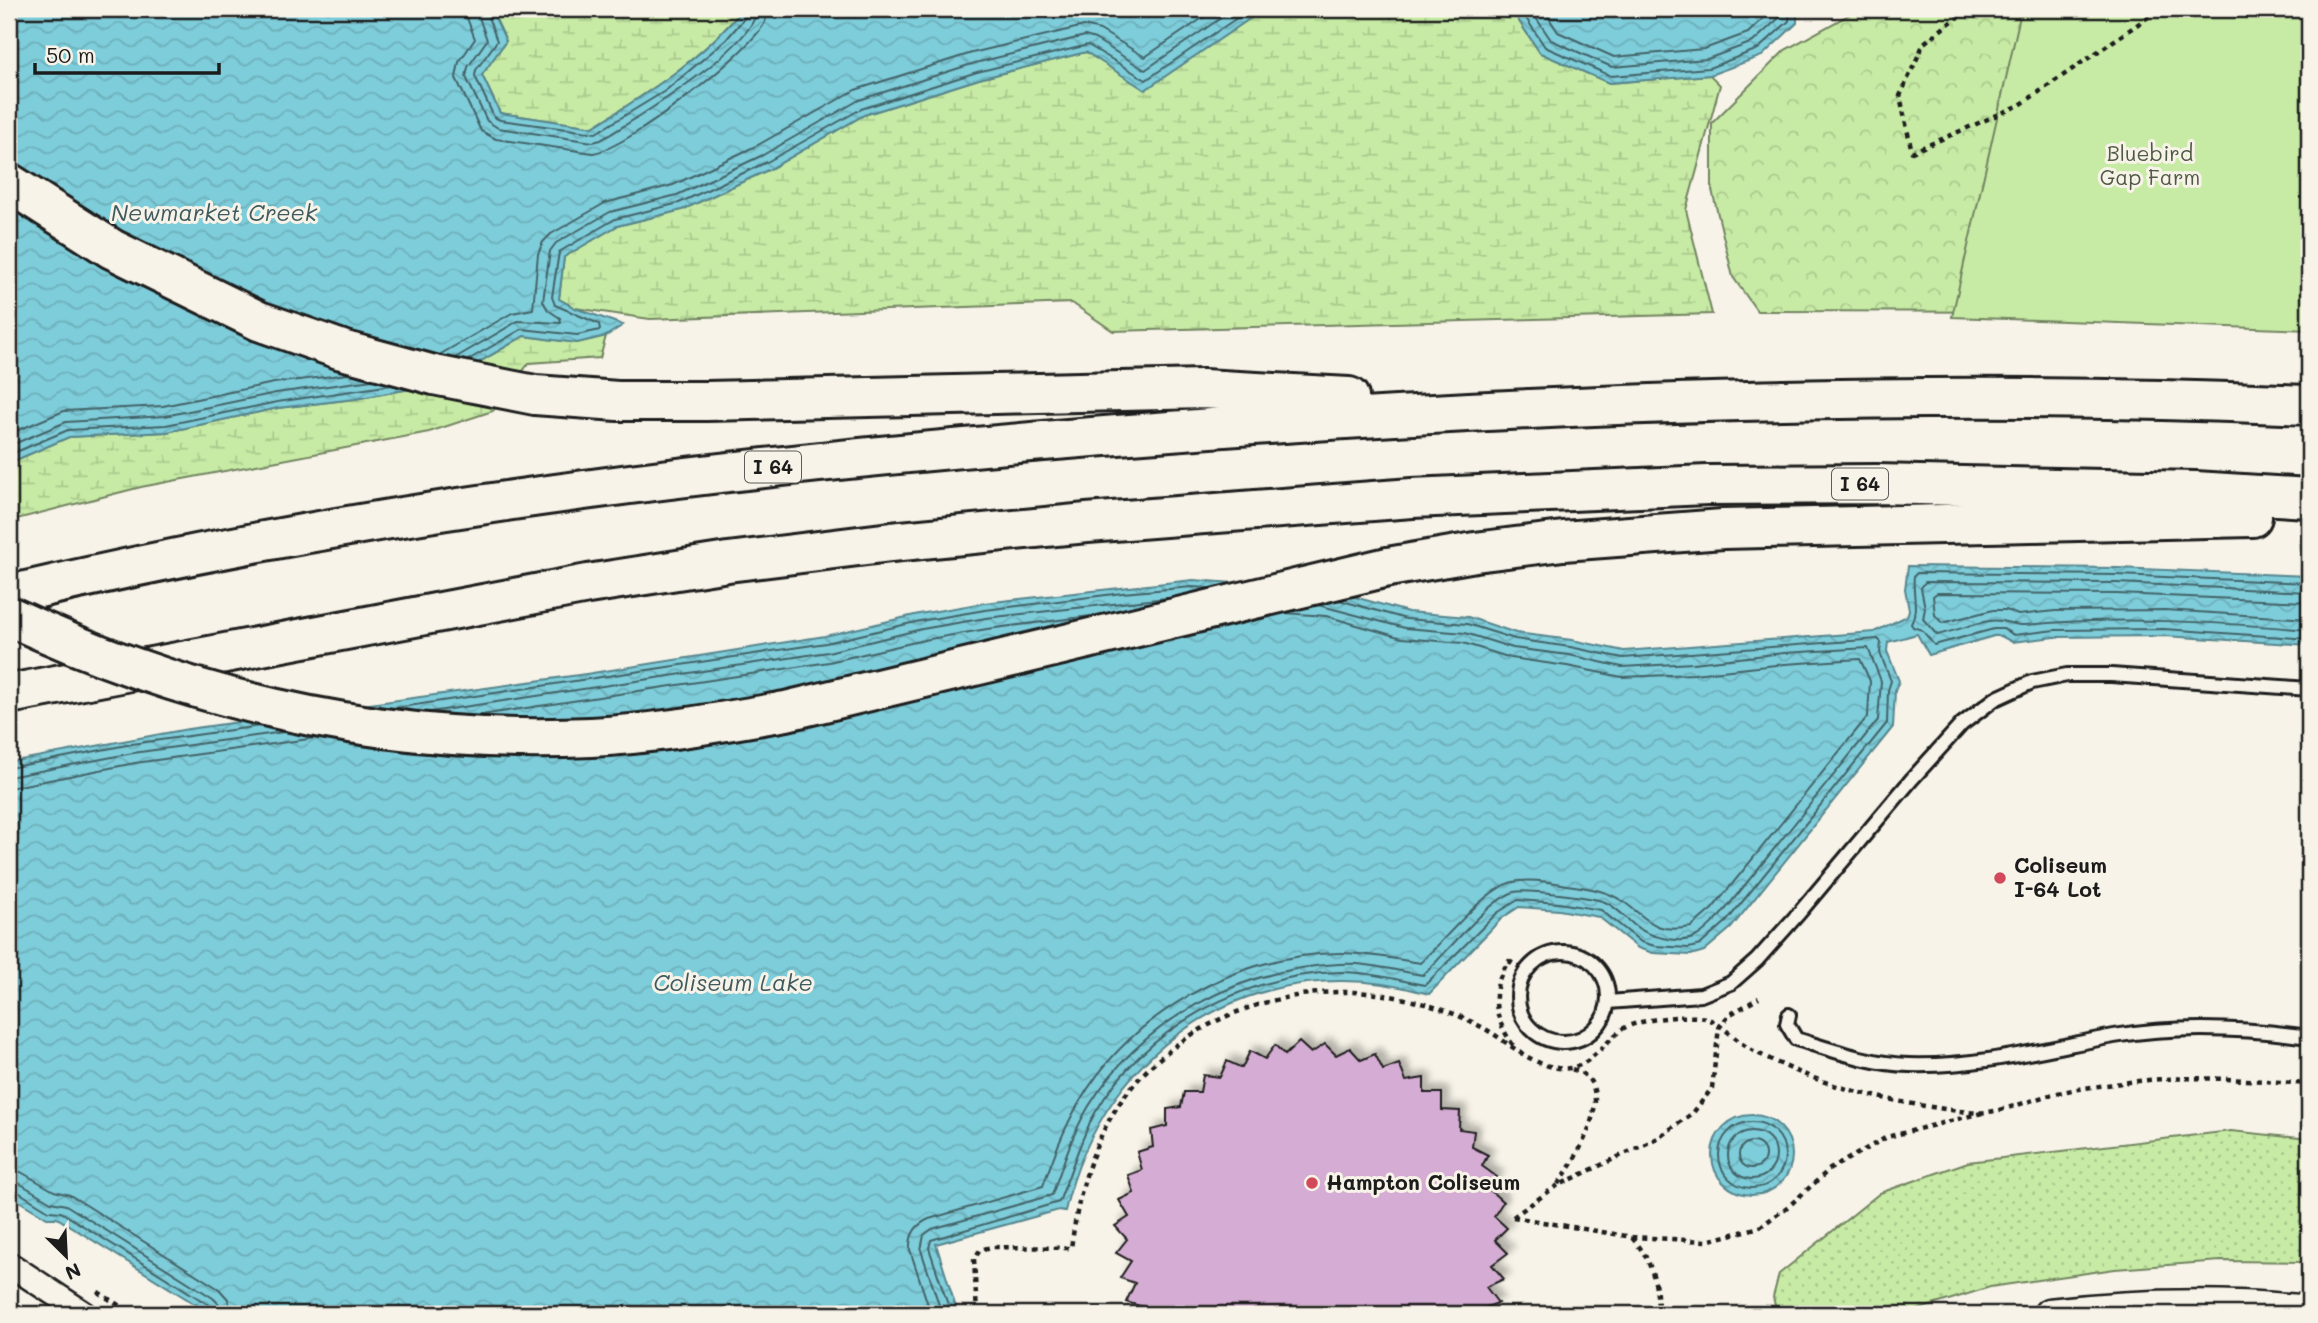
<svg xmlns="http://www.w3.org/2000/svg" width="2318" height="1323" viewBox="0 0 2318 1323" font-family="Mali,sans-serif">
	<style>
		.grass { fill: url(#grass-dots); stroke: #728460; stroke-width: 2 }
		.forest { fill: url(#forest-crowns); stroke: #728460; stroke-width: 2 }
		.wetland { fill: url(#wetland-marsh); stroke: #728460; stroke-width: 2 }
		.park { fill: #c7eba5; stroke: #728460; stroke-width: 2 }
		.water { fill: url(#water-waves); stroke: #57868e; stroke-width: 2 }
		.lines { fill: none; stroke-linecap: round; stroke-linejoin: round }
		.shore { stroke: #436368; stroke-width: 2 }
		.building { fill: #d5acd3; stroke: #1c1c1c; stroke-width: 2; filter: url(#shadow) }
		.service-casing { stroke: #1c1c1c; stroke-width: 18 }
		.minor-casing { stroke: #1c1c1c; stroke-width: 28 }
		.tertiary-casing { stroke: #1c1c1c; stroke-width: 35 }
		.motorway-casing { stroke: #1c1c1c; stroke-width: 44 }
		.path { stroke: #1c1c1c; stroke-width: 4.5; stroke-dasharray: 5 5; stroke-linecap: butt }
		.service { stroke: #f7f3e8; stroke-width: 12 }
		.minor { stroke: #f7f3e8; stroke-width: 23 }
		.tertiary { stroke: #f7f3e8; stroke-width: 30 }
		.motorway { stroke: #f7f3e8; stroke-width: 38 }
		.motorway-bridge-casing { stroke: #1c1c1c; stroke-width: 44; stroke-linecap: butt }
		.motorway-bridge { stroke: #f7f3e8; stroke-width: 38 }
		.poi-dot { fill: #d1495b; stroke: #f7f3e8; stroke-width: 2.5 }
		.labels { text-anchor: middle; stroke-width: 6; stroke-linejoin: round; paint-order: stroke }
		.shield { fill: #f7f3e8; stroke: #5e5c59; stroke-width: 2 }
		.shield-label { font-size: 19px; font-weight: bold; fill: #1c1c1c }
		.park-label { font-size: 21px; fill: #4f5a45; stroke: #f7f3e8 }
		.poi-label { font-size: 21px; font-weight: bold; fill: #1c1c1c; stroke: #f7f3e8; text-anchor: start }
		.water-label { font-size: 23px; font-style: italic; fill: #3e5a5e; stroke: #f7f3e8 }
	</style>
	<defs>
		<pattern id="grass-dots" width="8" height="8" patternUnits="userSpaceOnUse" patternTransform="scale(1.75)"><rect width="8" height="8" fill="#c7eba5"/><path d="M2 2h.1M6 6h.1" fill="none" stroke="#aac98d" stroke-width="1.8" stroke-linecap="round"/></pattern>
		<pattern id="forest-crowns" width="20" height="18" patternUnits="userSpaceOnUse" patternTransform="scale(1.75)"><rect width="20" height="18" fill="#c7eba5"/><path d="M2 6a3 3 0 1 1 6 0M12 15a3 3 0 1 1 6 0" fill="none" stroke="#aac98d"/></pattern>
		<pattern id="wetland-marsh" width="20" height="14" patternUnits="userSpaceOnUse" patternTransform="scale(1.75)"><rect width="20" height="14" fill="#c7eba5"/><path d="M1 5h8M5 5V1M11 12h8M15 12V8" fill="none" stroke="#aac98d"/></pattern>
		<pattern id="water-waves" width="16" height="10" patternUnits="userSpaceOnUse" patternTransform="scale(1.75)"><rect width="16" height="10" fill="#7ecdda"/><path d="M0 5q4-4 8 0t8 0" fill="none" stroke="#6cafba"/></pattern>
		<filter id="shadow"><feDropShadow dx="6" dy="-6" stdDeviation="3.5" flood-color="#0004"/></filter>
	</defs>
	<rect width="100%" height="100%" fill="#f7f3e8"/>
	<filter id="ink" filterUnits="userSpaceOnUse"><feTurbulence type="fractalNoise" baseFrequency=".0143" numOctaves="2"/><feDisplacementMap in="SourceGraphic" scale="14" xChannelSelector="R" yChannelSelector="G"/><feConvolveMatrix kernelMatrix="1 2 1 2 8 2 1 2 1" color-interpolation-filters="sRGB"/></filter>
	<g filter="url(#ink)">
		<path class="grass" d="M2231,1131L2309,1139V1262L2220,1261L2115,1269L1990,1287L1904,1314H1777L1773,1297L1779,1274L1880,1193L1968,1162Z"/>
		<path class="forest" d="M1856,9H2309L2045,312L1757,311L1733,277L1712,190V123L1785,50L1856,11Z"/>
		<g class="wetland">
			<path d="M491,9H743C702,59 648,93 593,127L500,113L482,75L506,41Z"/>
			<path d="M1264,9H1511L1540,53L1609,83L1710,75L1720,85L1686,210L1712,314L1113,331L1072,303L650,319L575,308L559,299L564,257L617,226L682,210L770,169L864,115L979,79L1086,52L1145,89Z"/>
			<path d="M524,336L577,343L606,336L600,358L529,363L493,411L429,432L141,487L9,521V463L69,437L167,432L278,408L355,399L443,383Z"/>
		</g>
		<path class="park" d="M2023,9H2309V330L1952,317L2020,16Z"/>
		<g class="water">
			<path d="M9,9H491L506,41L482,75L500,113L593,127C648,93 702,59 743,9H1264L1145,90L1086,52L979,79L864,115L770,169L682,210L617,226L564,257L559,299L575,308L623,325L606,336L577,343L524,336L443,383L355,399L278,408L167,432L69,437L9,463Z"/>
			<path d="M1511,9H1797V23L1762,56L1710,75L1609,83L1540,53Z"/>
			<path d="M1908,566L2118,568L2309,576V645L2164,636L2055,637L2012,642L2001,636H1994L1929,655L1917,634L1888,642L1887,651L1899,681L1895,691L1893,727L1731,928L1704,951L1691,955L1653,953L1638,948L1599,917L1559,910L1519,907L1502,918L1429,994C1261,944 1104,1042 1065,1211L1059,1210L936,1244L958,1314H211L57,1218H47L9,1195V762L188,729L586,674L825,636L919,614L984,603L1193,580L1330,590L1408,612L1468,617L1516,633L1572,640L1624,651L1874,632L1907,616L1909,610L1905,589Z"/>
			<circle cx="1752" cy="1155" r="40"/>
		</g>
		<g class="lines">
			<g class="shore">
				<path d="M466,9L467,18L475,39L459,62L456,78L481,131L496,139L593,153C627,149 746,55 764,24C767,19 767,14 767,9"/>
				<path d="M476,9L487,40L468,67L466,77L487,121L498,128L593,142L601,140C634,120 755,47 757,9"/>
				<path d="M485,9L497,41L476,70L475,76L494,117L500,120L596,133L665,91L726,40L746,16L748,9"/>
				<path d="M1520,9L1545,47L1611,76L1709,68L1758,49L1789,21L1790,9"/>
				<path d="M1530,9L1551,40L1612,67L1707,59L1753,42L1780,17L1782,9"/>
				<path d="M1543,9L1558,32L1614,57L1704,49L1748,33L1770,12L1771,9"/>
				<path d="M439,355L512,313L533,309L538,254L543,242L551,234L605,203L673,185L758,145L855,90L972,53L1084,26L1100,30L1145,57L1216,9"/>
				<path d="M455,358L518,321L561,323L560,318L548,310L543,301L550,251L556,243L610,212L677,195L763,155L859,100L975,63L1085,36L1095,39L1145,70L1234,9"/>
				<path d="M468,360L522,329L577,335L600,330L599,324L555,305L552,297L559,252L615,219L679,203L767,162L861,109L977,72L1088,45L1146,80L1250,9"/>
				<path d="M9,434L64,411L163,406L274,383L349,374"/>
				<path d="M9,446L66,422L165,416L276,393L372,380"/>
				<path d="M9,455L68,430L166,425L277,402L392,385"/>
				<path d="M2309,583L2117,575L1917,573L1914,576C1912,592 1919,609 1911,624L1913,627L1922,630L1934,645L1994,629H2003L2014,635L2055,630L2164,629L2309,639"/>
				<path d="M2309,592L2117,583L1925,582L1921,588L1925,608L1923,619L1937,635C1955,631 1972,624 1989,621C2003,618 2012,626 2025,625C2120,616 2215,622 2309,630"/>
				<path d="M2309,602L2117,594L1937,593L1933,596L1935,615L1942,623L1993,610H2006L2018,615L2055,611L2165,610L2309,619"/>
				<path d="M395,708L826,643L920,621L985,610L1122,593L1192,587L1208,588"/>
				<path d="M430,712L828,652L922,629L986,618L1167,598"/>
				<path d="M481,715L829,662L924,640L987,629L1091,616"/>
				<path d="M9,768L132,744L260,726"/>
				<path d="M9,777L133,753L284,732"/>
				<path d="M9,788L135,763L316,738"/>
				<circle cx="1752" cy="1155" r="33"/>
				<circle cx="1752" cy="1155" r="24"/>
				<circle cx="1752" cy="1155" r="13"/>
				<path d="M9,1170L21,1172L54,1191L70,1195L219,1289L228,1299L232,1314"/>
				<path d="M9,1181L19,1183L51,1202L66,1205L213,1298L220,1305L221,1314"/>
				<path d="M9,1190H15L49,1211L61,1212L209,1305L213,1314"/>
				<path d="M931,1314L910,1250C909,1235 915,1225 929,1219L1043,1186C1053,1158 1063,1130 1079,1103C1131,1013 1237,954 1341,953C1368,953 1394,959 1420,963C1443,942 1485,888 1513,882C1529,878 1552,882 1567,885C1588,888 1606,890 1624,902C1649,920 1654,934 1691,927L1712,909L1868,716L1870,681L1860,659L1785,664L1694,674L1622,677L1567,666L1511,658L1463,643L1402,638L1326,616L1284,613"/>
				<path d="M942,1314L921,1250L924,1235L932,1229L1052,1195C1063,1164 1072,1134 1089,1106C1142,1020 1238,969 1339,964C1368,962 1395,971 1423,975C1446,954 1487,901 1514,892C1526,889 1592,897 1605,902C1616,907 1625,917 1634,925C1647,936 1679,945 1695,937C1704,933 1712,923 1720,916L1878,720L1881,681L1868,648L1784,653L1693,663L1622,667L1569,655L1513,648L1465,633L1405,628L1318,605"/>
				<path d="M951,1314L929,1248L931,1240L1059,1202C1071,1172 1079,1142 1095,1113C1145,1028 1243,974 1341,972C1370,972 1397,980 1425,985L1497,913L1518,900L1559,903L1601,910L1641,942L1655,946L1689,948L1700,945L1726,922L1887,723L1888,690L1891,681L1880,653L1881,642L1878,639L1623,658L1570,647L1515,639L1467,624L1406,619L1339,600"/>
			</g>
		</g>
		<path class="building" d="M1299,1042L1311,1053L1325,1044L1336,1055L1350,1048L1361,1060L1375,1054L1383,1070L1399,1064L1406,1081L1424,1078V1093H1442V1110L1460,1111L1459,1129L1474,1131L1472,1147L1488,1155L1482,1166L1497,1177L1490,1190L1503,1202L1494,1216L1507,1228L1495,1240L1508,1253L1492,1265L1504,1279L1486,1287L1498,1303L1478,1310L1481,1314H1140L1143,1307L1126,1302L1135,1283L1120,1278L1131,1261L1116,1253L1127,1239L1115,1226L1129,1217L1119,1200L1134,1193L1128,1175L1142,1170L1137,1152L1153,1147L1151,1130L1167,1126V1109L1181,1107L1184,1092H1200L1203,1075L1220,1077L1227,1061L1242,1068L1250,1051L1265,1059L1275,1045L1285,1055Z"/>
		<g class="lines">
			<g class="service-casing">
				<g id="service">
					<circle cx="1563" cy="997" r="45"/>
					<path d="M1608,1002L1701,995L1731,983L1757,960L1799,913L1912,779L1962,724L1995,699L2032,682L2067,675H2111L2309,689"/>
					<path d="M1789,1015L1787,1024L1796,1039C1832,1050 1870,1064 1909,1065C1979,1067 2045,1049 2114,1036C2178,1025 2245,1028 2309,1037"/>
				</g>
			</g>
			<g class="minor-casing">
				<path id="minor" d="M9,1264L85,1314"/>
			</g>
			<g class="tertiary-casing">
				<path id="tertiary" d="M2049,1314C2135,1304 2223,1302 2309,1311"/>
			</g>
			<g class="motorway-casing">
				<g id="motorway">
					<path d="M9,183L112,249L259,321L342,350L434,375L535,395L618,401H707L1203,389L1349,397"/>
					<path d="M1388,567L1475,552L1563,541L1723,529L2252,517"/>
					<path d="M9,595C390,504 780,460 1170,431C1549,403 1930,388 2309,405"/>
					<path d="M9,694L588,584L728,562L891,542L1087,523L1412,498L1707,485L1876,484L2195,491L2309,498"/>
				</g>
			</g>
			<g class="path">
				<path d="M1968,9L1924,43L1900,96L1912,152L2020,105L2160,9"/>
				<path d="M1513,1045C1493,1017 1489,989 1509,961L1526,971"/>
				<path d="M1558,1184C1577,1159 1623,1081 1571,1069"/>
				<path d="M1513,1217L1632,1237L1707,1241L1760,1227L1790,1205L1830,1169L1887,1137L1982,1113"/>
				<path d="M1513,1217L1555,1187L1658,1138L1693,1113L1712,1088L1719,1027L1729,1015L1759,998"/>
				<path d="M1632,1238C1652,1259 1658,1286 1658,1314"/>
				<path d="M98,1292L133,1314"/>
				<path d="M977,1314L974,1259L980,1250L992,1247L1071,1248C1077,1206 1085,1168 1104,1130C1158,1020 1298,970 1413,1001C1438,1007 1465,1017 1487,1030C1507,1042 1526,1060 1549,1066C1585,1077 1597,1049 1621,1030C1636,1019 1687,1014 1705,1018C1720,1022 1734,1039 1747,1047C1753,1051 1759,1054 1766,1057C1820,1085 1877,1099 1938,1108C1953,1110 1973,1114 1988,1112C2011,1109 2035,1098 2058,1093C2079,1088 2101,1086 2122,1083C2184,1074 2247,1080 2309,1084"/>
			</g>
			<use href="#service" class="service"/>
			<use href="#minor" class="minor"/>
			<use href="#tertiary" class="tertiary"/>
			<use href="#motorway" class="motorway"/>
			<g class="motorway-bridge-casing">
				<path id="motorway-bridge" d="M9,616C192,702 388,746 591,737C656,734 721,722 786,711L1388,567"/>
			</g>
			<use href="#motorway-bridge" class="motorway-bridge"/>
		</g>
	</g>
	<g class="poi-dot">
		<circle cx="2000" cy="878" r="7"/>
		<circle cx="1312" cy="1183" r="7"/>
	</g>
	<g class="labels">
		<g class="shield">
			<rect x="745" y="451.5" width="56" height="31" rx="5"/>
			<rect x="1832" y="468.5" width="56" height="31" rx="5"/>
		</g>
		<g class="shield-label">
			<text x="773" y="474">I 64</text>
			<text x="1860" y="491">I 64</text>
		</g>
		<g class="park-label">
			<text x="2150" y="161">Bluebird<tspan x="2150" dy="24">Gap Farm</tspan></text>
		</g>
		<g class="poi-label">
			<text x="2014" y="873">Coliseum<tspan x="2014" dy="24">I-64 Lot</tspan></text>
			<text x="1326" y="1190">Hampton Coliseum</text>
		</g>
		<g class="water-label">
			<text x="214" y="221">Newmarket Creek</text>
			<text x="733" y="991">Coliseum Lake</text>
		</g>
	</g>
	<rect width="2318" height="1323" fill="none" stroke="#f7f3e8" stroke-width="35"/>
	<rect x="18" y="18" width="2283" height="1288" fill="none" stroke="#1c1c1c" stroke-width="2.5" filter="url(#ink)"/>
	<g transform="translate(66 1256) rotate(156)" stroke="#f7f3e8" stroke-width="5" paint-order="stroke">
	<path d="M0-5L12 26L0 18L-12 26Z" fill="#1c1c1c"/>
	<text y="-10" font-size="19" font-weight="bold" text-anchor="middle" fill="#1c1c1c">N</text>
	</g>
	<path d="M35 63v10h184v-10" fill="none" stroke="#1c1c1c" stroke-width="3.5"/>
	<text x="46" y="63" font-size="21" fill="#1c1c1c" stroke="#f7f3e8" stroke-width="5" paint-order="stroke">50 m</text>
</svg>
